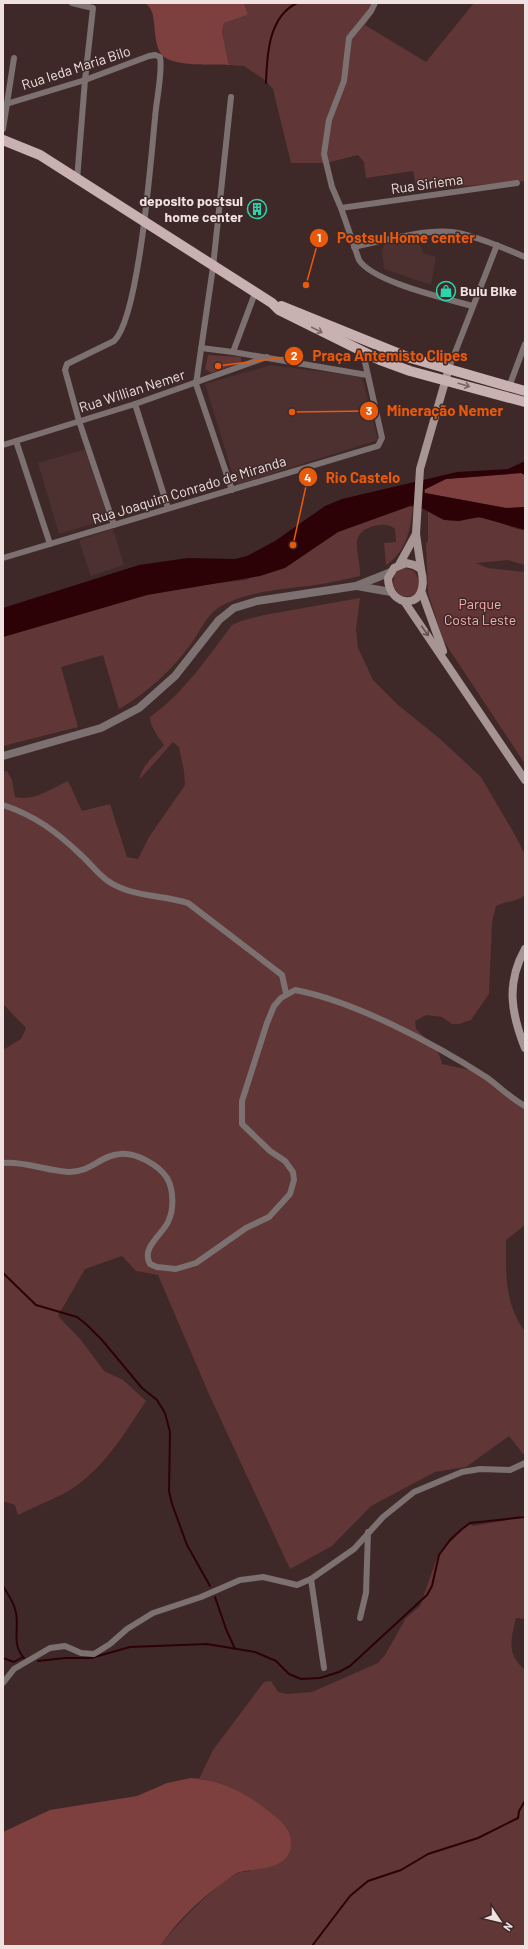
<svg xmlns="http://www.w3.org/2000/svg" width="528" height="1949" viewBox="0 0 528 1949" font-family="Barlow,sans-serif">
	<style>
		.built { fill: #4c3130 }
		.green { fill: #613636 }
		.forest { fill: #7e3f3f }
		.water { fill: #2c0206 }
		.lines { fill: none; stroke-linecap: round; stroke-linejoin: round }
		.stream { stroke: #2c0206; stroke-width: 2 }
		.minor { stroke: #7c7070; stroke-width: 6 }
		.tertiary { stroke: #7c7070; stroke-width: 8 }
		.secondary { stroke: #a79594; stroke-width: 8 }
		.primary { stroke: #c8b1b0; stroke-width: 10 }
		.oneway { stroke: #7c6665 }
		.oneway2 { stroke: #634f4e }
		.labels { text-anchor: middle; stroke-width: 3; stroke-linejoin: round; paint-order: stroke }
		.street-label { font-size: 14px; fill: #f0e1e1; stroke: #3e2928 }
		.poi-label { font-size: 14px; font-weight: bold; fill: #f0e1e1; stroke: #3e2928; text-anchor: end }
		.park-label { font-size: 14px; fill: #fdadac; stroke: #3e2928 }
		.leader { fill: none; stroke: #e8590c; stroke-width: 1.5 }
		.callout-dot { fill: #e8590c; stroke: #3e2928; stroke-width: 1.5 }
		.mark-label { font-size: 12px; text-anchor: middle; font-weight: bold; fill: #fff }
		.callout-label { font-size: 15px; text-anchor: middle; font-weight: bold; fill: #e8590c; stroke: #3e2928; stroke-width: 3; stroke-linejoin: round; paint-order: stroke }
	</style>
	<rect width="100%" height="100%" fill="#3e2928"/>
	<g class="built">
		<path d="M418,240L423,253L436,257L431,285L384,269L382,249L385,244Z"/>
		<path d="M271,365L362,377L378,440L236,485L205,384Z"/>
		<path d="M86,449L108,519L59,534L38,463Z"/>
		<path d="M113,529L124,565L91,576L79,540Z"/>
	</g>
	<g class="green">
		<path d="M244,3H375V10L365,25L426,62L474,3H525V181L417,190L413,171L366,178L364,162L358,155L326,163H291L273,89L265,80L244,66L229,65L222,32L224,23L248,15Z"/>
		<path d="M208,355L241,357V362L211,373L205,369Z"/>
		<path d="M410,506L413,508C410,531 406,552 386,565L384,543L396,542L395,529C389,524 381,524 374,526C346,533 361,555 360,576C345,579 330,583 315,585C285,589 245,591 218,608C206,616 199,633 191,644C172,670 147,693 119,709L103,655L61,667L78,727L3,746V637L147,595L198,585L246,580L328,538L338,532Z"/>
		<path d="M428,511C456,530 464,513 490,519C502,522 513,530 525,530V565L508,560L476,563L488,568L525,572V764L443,640L428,593L426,543L428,542Z"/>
		<path d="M405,568L414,571C424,586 419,600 400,596L393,585L395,572Z"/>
		<path d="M360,598L356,629L358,648L373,680L398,705L439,738L481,777L515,835L525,855V895C517,902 506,901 496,906L492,922L489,994L471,1020L459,1024H452L442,1017L426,1015L415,1021L416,1029C429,1042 438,1045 442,1064L479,1072L525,1105V1225L506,1240C506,1275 504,1302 525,1332V1453L523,1454L509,1436L466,1467L435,1472L371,1506L332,1546L290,1569L209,1394L158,1275L136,1271L122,1256L85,1269L58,1316L81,1340L104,1371L123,1380L146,1401C126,1431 107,1464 76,1486C59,1498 37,1505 18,1515L15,1505L3,1501V1050L21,1039L26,1028L3,1004V772L7,771L12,780L15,797C34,802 52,788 68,781L82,811L110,804L127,857L138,859L149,837L185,785L184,771L179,747L173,742L140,779C140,767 157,753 164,745C158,737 150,726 150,717C185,692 207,658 232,625L241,621L264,615Z"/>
		<path d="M525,1515V1619L516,1618C511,1640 506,1654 525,1670V1946H160C173,1928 219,1880 239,1873C242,1871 247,1872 251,1871L207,1780L199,1779L213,1750L264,1682L271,1681L278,1692L287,1694L312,1692L378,1663L385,1655L406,1618L420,1606L438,1555L468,1523L473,1526L513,1519Z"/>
	</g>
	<g class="forest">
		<path d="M145,3H244L248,15L224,23L222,32L229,65C214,64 172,67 162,55C155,47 155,31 154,22C153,14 152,8 145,3Z"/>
		<path d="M521,473L525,475V507L506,508L425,493V488L446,479Z"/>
		<path d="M191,1778C223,1781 246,1793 271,1813C282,1822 291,1829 291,1844C291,1870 257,1868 240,1872C236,1873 231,1877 227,1880C202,1897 177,1921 160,1946H3V1832L50,1810L137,1796L167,1783Z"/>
	</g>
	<path class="water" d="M525,461V475L521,473L446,479L424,490L425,493L506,508L525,507V530L479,517L459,521L444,520L416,505L410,506L338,532L285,568L260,576L147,595L3,637V608L139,565L188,558L235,559L247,556L275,541L325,506L342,499L457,472L508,469Z"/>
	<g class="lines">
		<g class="stream">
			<path d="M266,83C267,56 268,17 297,3"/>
			<path d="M3,1273L36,1305L77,1317L86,1324L102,1340L142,1388L157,1400L165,1413L170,1432L169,1491L172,1504L187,1545L210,1586"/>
			<path d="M3,1586C7,1593 13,1601 15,1609C21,1626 10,1643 24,1658"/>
			<path d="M215,1597L226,1629L235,1649"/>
			<path d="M3,1658L14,1662L23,1657"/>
			<path d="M38,1661L65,1658H91L130,1647L207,1644L255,1652L276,1661L289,1674L301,1679L320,1678L339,1672L350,1666L427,1595L432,1586L439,1555L450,1540L462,1529L470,1523L525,1517"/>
			<path d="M312,1946L350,1896L368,1881L401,1870L428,1854L478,1838L518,1818L519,1811L525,1801"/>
		</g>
		<g class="minor">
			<path d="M72,3L93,8L85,80L77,180"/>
			<path d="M375,3L371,11L349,38L344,81L329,120L324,154L332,187L341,208L359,260C373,282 445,298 472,306"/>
			<path d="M231,97L213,267L196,384L232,490"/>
			<path d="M3,105L85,80L149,56L155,55L160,57C163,71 156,102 155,118C151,158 139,318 114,341L67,364L65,370L79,421L114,525"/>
			<path d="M3,129L14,58"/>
			<path d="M341,208L517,183"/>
			<path d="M354,247C382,241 424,229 452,232C474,235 504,248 525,257"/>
			<path d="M201,348L233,352L367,375"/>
			<path d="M233,352L255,293"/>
			<path d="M449,368L497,245"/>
			<path d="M509,387L525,344"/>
			<path d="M135,404L168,508"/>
			<path d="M16,441L50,544"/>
			<path d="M3,445L135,404L267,357"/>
			<path d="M3,558L378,446L382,438L363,353"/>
			<path d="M3,805C36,816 57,832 82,856C91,864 100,877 111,883C134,897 163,895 188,903L282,975L286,993"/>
			<path d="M3,1163C25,1161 46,1171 69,1172C92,1172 101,1155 120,1154C135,1152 159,1165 167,1178C174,1190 174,1210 168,1222C161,1236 141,1248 150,1264L157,1267L176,1269L196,1263L246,1228L269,1217L290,1194L294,1180L293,1172L285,1161L270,1151L242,1124V1101L267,1023L274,1006L281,998L295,990C354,1001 435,1044 486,1077C499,1086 510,1098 525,1106"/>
			<path d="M360,1618L366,1593L368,1532"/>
			<path d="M324,1668L311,1579L354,1549L383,1517L414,1492L462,1472L480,1469L510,1470L525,1463"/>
			<path d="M3,1683L14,1669L50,1648L65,1646L81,1653L94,1654L110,1644L127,1629L153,1613L201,1597L240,1580L263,1577L297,1585L311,1579"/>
		</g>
		<g class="tertiary">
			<path d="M357,586L391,592"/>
			<path d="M3,756L101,728L139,708L175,676L219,620L234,608L257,601L356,586L391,572"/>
		</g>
		<g class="secondary">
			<path d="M406,563L414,565L421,569C432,612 388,609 388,578L394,568Z"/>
			<path d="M399,565L416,534"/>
			<path d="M421,569L416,534L420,469L449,368"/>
			<path d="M422,593L443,651"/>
			<path d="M404,601L525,780"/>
			<path d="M525,949C506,983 511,1013 525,1048"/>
		</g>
		<g class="primary">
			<path d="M3,140L40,155L272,303L279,310L380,360L410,371L525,402"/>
			<path d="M281,306L407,357L525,391"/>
		</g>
	</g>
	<defs><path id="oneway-shaft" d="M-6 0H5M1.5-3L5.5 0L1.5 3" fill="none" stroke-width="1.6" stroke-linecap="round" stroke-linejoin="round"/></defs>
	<g class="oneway">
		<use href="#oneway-shaft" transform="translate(317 330) rotate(27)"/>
		<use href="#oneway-shaft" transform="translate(464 385) rotate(16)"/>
	</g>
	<use class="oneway2" href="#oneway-shaft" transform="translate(425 631) rotate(55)"/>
	<defs>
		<g id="building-ring" transform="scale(1)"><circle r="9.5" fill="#3e2928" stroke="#2ed4aa" stroke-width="1.5"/><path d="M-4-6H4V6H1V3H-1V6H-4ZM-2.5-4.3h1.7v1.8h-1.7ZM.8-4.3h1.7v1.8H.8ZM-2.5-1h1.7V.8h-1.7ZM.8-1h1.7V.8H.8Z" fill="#2ed4aa"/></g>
		<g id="shop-ring" transform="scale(1)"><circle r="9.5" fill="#3e2928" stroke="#2ed4aa" stroke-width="1.5"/><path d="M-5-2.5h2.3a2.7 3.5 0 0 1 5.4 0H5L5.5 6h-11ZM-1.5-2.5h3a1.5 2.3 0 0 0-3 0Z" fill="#2ed4aa"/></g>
	</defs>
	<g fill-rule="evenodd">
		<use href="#building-ring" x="257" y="209"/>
		<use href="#shop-ring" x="446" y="291"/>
	</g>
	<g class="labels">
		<g class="street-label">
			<text transform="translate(76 68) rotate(-18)" y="5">Rua Ieda Maria Bilo</text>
			<text transform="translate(427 184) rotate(-8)" y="5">Rua Siriema</text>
			<text transform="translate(132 391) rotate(-18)" y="5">Rua Willian Nemer</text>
			<text transform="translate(189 490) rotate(-17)" y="5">Rua Joaquim Conrado de Miranda</text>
		</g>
		<g class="poi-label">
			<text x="243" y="206">deposito postsul<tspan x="243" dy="16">home center</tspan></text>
			<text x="460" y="296" text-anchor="start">Buiu Bike</text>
		</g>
		<g class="park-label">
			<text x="480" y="609">Parque<tspan x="480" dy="16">Costa Leste</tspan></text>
		</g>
	</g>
	<path class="leader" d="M306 285L319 238M218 366L294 356M292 412L369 411M293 545L308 477"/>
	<g class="callout-dot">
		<circle cx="306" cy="285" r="4"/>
		<circle cx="218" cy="366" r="4"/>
		<circle cx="292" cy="412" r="4"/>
		<circle cx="293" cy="545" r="4"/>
		<circle cx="319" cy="238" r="10"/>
		<circle cx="294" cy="356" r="10"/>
		<circle cx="369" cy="411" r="10"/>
		<circle cx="308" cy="477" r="10"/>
	</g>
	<g class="mark-label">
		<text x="319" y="242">1</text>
		<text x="294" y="360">2</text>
		<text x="369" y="415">3</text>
		<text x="308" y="482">4</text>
	</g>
	<g class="callout-label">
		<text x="406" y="243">Postsul Home center</text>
		<text x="390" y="361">Praça Antemisto Clipes</text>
		<text x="445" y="416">Mineração Nemer</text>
		<text x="363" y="483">Rio Castelo</text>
	</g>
	<rect width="528" height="1949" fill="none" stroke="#f0e1e1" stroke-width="8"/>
	<g transform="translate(500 1921) rotate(125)" stroke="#3e2928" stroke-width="3" paint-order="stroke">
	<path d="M0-3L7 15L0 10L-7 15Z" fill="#f0e1e1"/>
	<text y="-6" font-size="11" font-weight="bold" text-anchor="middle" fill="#f0e1e1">N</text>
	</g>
</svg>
